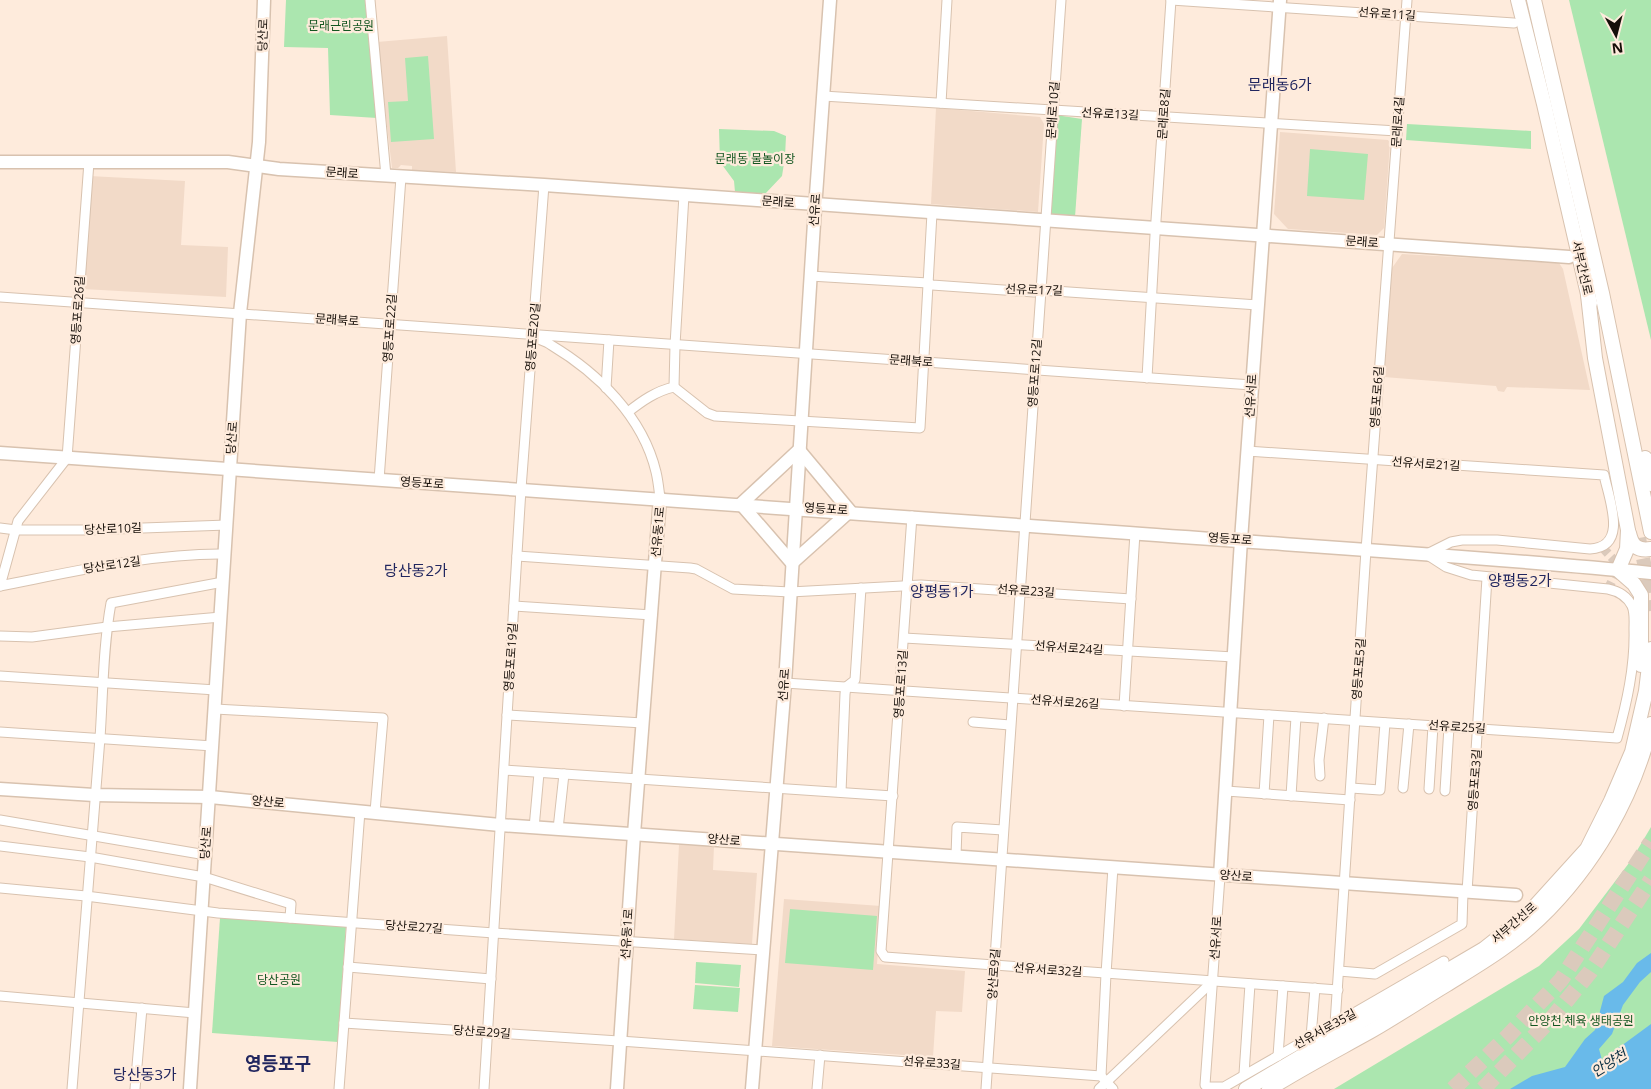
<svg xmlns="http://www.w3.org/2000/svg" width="1651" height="1089" viewBox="0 0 1651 1089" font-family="'Open Sans','Noto Sans KR',sans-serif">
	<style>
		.built { fill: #f2dac8 }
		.green { fill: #abe6af }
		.water { fill: #69baea }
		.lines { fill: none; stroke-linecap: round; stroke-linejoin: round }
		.street-tunnel { stroke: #dbcabc; stroke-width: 9; stroke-dasharray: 9 4.5; stroke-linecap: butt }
		.primary-tunnel { stroke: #dbcabc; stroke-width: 14; stroke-dasharray: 14 7; stroke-linecap: butt }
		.highway-tunnel { stroke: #dbcabc; stroke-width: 16; stroke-dasharray: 16 8; stroke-linecap: butt }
		.street-casing { stroke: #d8c2af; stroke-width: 11 }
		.secondary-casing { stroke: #d8c2af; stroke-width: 15 }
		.primary-casing { stroke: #d8c2af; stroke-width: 16 }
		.street { stroke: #fff; stroke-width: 9 }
		.secondary { stroke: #fff; stroke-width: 12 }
		.primary { stroke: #fff; stroke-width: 14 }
		.labels { text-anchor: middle; stroke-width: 4.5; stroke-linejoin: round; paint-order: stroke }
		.street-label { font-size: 12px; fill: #150e08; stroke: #feebdc }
		.park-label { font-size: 12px; fill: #135620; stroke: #feebdc }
		.water-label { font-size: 14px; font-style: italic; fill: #0a2f43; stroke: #feebdc }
		.quarter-label { font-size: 15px; fill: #21265f; stroke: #feebdc }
		.district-label { font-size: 18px; font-weight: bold; fill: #21265f; stroke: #feebdc }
	</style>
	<rect width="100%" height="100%" fill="#feebdc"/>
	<g class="built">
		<path d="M447,36L456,172L412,170V166L401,165L398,168H392L377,42Z"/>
		<path d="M936,108L1040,117L1044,124L1038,212L931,204Z"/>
		<path d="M1280,132L1388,140L1390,143L1384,228L1377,235L1288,229L1274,214Z"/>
		<path d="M89,176L185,181L181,245L228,247L226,297L83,289Z"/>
		<path d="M1402,254L1559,263L1563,269L1590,390L1507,387L1504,392L1498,391L1496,386L1384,377L1392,268Z"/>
		<path d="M679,845L714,846L713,870L757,873L752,944L674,939Z"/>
		<path d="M784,899L881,906L877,964L965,971L962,1012L936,1011L933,1057L772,1046Z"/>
	</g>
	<g class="green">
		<path d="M286,0H365L377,118L330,115L328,48L284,47Z"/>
		<path d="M1569,0H1651V340Z"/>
		<path d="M428,56L434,139L391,142L388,102L408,101L405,58Z"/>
		<path d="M1056,115L1082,119L1075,217L1048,215Z"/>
		<path d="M1407,124L1531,131V149L1406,140Z"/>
		<path d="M719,129L774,131L786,136L785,157L782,176L765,194L735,192L734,181L720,162Z"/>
		<path d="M1310,149L1368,154L1364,200L1307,196Z"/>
		<path d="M1651,827V1089H1334L1539,966L1579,929L1632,859Z"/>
		<path d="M790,909L877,916L873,970L785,963Z"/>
		<path d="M220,918L346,926L338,1042L212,1033Z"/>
		<path d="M696,962L741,965L739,987L695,983Z"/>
		<path d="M695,985L740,988L738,1012L693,1009Z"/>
	</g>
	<path class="water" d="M1651,953V972L1640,982L1623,1005L1612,1034L1599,1049L1602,1060L1651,1024V1089H1510L1532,1076L1565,1067L1585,1039L1595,1030L1604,996L1623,982L1637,963Z"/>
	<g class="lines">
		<path class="street-tunnel" d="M1602,547L1614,560L1615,575L1608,589"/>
		<path class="primary-tunnel" d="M1639,538L1647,578L1651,611"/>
		<g class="highway-tunnel">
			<path d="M1453,1089L1507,1037L1561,980L1651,842"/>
			<path d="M1483,1089L1553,1017L1590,972L1651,880"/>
		</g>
		<g class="street-casing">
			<g id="street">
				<path d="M370,0L386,176"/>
				<path d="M1171,0L1514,23"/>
				<path d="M823,96L1397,131"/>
				<path d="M941,103L947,0"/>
				<path d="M810,276L928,283L932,285L1034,292L1040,290L1258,305"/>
				<path d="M0,297L1252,385"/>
				<path d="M534,337C540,340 546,341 551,345C598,373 643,417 656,472C658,480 659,490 660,498"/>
				<path d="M1147,378L1155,235L1171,0"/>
				<path d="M674,387L707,413L715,416L920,428L932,213"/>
				<path d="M674,387L675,345L684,195"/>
				<path d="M606,388L609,340"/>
				<path d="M628,412C642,401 656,391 674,387"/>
				<path d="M1247,451L1604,475C1609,499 1629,547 1590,549L1497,540H1462L1451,542L1427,554"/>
				<path d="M379,480L401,177"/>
				<path d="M912,516L881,951L885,957L1338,990"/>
				<path d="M0,528L16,530H87L227,525"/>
				<path d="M517,556L690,568L696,569L733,589L790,592L921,585L1131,599"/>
				<path d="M0,586L18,521L67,458L89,162"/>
				<path d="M0,586C72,572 152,553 225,554"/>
				<path d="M514,606L652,615"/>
				<path d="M0,636L32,637L107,627L221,617"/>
				<path d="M904,638L1234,657"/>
				<path d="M0,676L216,690"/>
				<path d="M785,683L1617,738C1627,702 1635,666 1634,629C1634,621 1635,613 1632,606C1627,596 1618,591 1608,589L1471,575L1446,567L1429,556"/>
				<path d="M1124,706L1135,533"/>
				<path d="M215,709L383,718L375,812"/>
				<path d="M507,715L643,723"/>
				<path d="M973,722L1010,725"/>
				<path d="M0,732L213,746"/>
				<path d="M504,770L893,796"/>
				<path d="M1320,776L1319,760L1324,718"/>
				<path d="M1351,788L1380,790L1385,723"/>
				<path d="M1403,788L1409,724"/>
				<path d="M1429,789L1433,726"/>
				<path d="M1226,791L1350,800"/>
				<path d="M1445,791L1449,727"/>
				<path d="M841,792L845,694L846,687L855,680L861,588"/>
				<path d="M1264,794L1269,715"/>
				<path d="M1291,796L1296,717"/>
				<path d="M0,820L206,855"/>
				<path d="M534,828L539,773"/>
				<path d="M558,829L564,774"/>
				<path d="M0,846L90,857L204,877L291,904L290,918"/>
				<path d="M956,856L957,827L1003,830"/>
				<path d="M1220,876L1205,1085L1207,1087H1224L1311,1037C1320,1036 1329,1030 1335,1024L1444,961"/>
				<path d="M0,888L86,896L218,913L494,933L763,950"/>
				<path d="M1467,892L1487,578"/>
				<path d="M348,967L491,979"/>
				<path d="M1339,971L1375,974L1462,924L1463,892"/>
				<path d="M0,996L195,1013"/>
				<path d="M344,1023L634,1042L1101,1076L1113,1089"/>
				<path d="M1335,1024L1366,550L1407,0"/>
				<path d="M1311,1037L1315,988"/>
				<path d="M1278,1056L1283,986"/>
				<path d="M1244,1074L1250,984"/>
				<path d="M1101,1076L1106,974L1113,867"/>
				<path d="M72,1089C81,972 91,855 100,738C103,694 103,647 111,603L223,582"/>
				<path d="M135,1089L142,1008"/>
				<path d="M339,1089L360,811"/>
				<path d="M484,1089L521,489L544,185"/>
				<path d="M817,1089L820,1055"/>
				<path d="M986,1089L1061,0"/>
				<path d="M1099,1089L1213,981"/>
			</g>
		</g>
		<g class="secondary-casing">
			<g id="secondary">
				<path d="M0,162H228L279,169L544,185L1569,257"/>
				<path d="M799,450L850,511L792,563L741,504Z"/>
				<path d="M0,453C376,479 752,504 1129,533C1303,546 1477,556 1651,573"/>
				<path d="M0,789L94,795L210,797L500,825L1516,895"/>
				<path d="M1220,876L1241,540L1280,0"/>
				<path d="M190,1089L240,313L259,142L264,0"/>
				<path d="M617,1089L634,834L660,498"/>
				<path d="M752,1089L785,683L814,223L830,0"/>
			</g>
		</g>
		<g class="primary-casing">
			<g id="primary">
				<path d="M1518,0L1544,104L1590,303"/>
				<path d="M1534,0L1602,293L1651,532"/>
				<path d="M1588,295L1595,358L1602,395L1628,530L1627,549L1618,570L1634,584L1641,595V665"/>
				<path d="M1645,458L1651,484"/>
				<path d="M1629,533C1632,546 1637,551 1651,549"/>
				<path d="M1246,1089L1484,949L1527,915L1587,849L1611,801L1632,752L1646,691L1651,649"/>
				<path d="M1269,1089C1302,1068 1337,1050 1371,1031C1397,1016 1421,1000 1446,985C1478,965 1511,946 1539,919C1593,867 1634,797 1651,724"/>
			</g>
		</g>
		<use href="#street" class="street"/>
		<use href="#secondary" class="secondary"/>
		<use href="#primary" class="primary"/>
	</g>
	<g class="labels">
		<g class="street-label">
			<text transform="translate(1387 14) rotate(4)" y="4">선유로11길</text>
			<text transform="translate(263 35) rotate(-88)" y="4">당산로</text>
			<text transform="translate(1053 110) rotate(-86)" y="4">문래로10길</text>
			<text transform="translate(1110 114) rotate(3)" y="4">선유로13길</text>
			<text transform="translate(1164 114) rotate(-86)" y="4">문래로8길</text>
			<text transform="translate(1398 122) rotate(-86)" y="4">문래로4길</text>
			<text transform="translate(342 173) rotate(4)" y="4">문래로</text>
			<text transform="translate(778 202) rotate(4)" y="4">문래로</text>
			<text transform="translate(815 210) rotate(-86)" y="4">선유로</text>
			<text transform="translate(1362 242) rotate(4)" y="4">문래로</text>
			<text transform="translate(1582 268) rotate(77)" y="4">서부간선로</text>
			<text transform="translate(1034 290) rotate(2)" y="4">선유로17길</text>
			<text transform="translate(78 310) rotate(-86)" y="4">영등포로26길</text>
			<text transform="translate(337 320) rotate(4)" y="4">문래북로</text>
			<text transform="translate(390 328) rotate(-86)" y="4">영등포로22길</text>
			<text transform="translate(533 337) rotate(-85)" y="4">영등포로20길</text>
			<text transform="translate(911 361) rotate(4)" y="4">문래북로</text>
			<text transform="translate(1035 373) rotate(-86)" y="4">영등포로12길</text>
			<text transform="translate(1251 396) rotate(-86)" y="4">선유서로</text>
			<text transform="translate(1377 397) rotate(-86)" y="4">영등포로6길</text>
			<text transform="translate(232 438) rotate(-86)" y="4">당산로</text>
			<text transform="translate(1426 464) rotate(4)" y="4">선유서로21길</text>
			<text transform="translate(422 483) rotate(4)" y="4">영등포로</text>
			<text transform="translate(826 509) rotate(4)" y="4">영등포로</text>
			<text transform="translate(113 529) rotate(-2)" y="4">당산로10길</text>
			<text transform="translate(658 532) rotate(-85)" y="4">선유동1로</text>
			<text transform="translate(1230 539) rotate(4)" y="4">영등포로</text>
			<text transform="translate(112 565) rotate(-8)" y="4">당산로12길</text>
			<text transform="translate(1026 591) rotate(4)" y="4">선유로23길</text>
			<text transform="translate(1069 648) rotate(4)" y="4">선유서로24길</text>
			<text transform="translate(511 657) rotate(-86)" y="4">영등포로19길</text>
			<text transform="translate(1359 669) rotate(-86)" y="4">영등포로5길</text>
			<text transform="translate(901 684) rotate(-86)" y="4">영등포로13길</text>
			<text transform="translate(784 685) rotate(-86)" y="4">선유로</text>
			<text transform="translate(1065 702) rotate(4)" y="4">선유서로26길</text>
			<text transform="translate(1457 727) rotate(4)" y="4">선유로25길</text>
			<text transform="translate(1475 780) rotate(-86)" y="4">영등포로3길</text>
			<text transform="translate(268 802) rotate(5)" y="4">양산로</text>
			<text transform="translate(724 840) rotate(4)" y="4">양산로</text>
			<text transform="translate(206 843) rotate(-86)" y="4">당산로</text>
			<text transform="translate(1236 876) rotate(4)" y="4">양산로</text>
			<text transform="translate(1514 923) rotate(-41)" y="4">서부간선로</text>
			<text transform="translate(414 927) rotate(4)" y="4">당산로27길</text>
			<text transform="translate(627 934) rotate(-86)" y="4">선유동1로</text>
			<text transform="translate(1216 938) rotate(-86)" y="4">선유서로</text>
			<text transform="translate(1048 970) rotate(4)" y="4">선유서로32길</text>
			<text transform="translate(994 974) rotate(-86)" y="4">양산로9길</text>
			<text transform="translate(1325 1029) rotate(-29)" y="4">선유서로35길</text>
			<text transform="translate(482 1032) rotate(4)" y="4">당산로29길</text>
			<text transform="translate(932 1063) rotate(4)" y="4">선유로33길</text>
		</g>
		<g class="park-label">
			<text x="341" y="30">문래근린공원</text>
			<text x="755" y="163">문래동 물놀이장</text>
			<text x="279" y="984">당산공원</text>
			<text x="1581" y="1025">안양천 체육 생태공원</text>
		</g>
		<g class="water-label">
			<text transform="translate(1609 1063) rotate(-32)" y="5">안양천</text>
		</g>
		<g class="quarter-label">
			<text x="1280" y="90">문래동6가</text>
			<text x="416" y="576">당산동2가</text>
			<text x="1520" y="586">양평동2가</text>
			<text x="942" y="597">양평동1가</text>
			<text x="145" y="1080">당산동3가</text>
		</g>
		<g class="district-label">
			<text x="278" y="1070">영등포구</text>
		</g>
	</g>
	<g transform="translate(1616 35) rotate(173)" stroke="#feebdc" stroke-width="4" paint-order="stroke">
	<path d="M0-4L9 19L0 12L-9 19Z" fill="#150e08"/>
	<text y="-8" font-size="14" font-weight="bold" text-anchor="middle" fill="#150e08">N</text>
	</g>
</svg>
